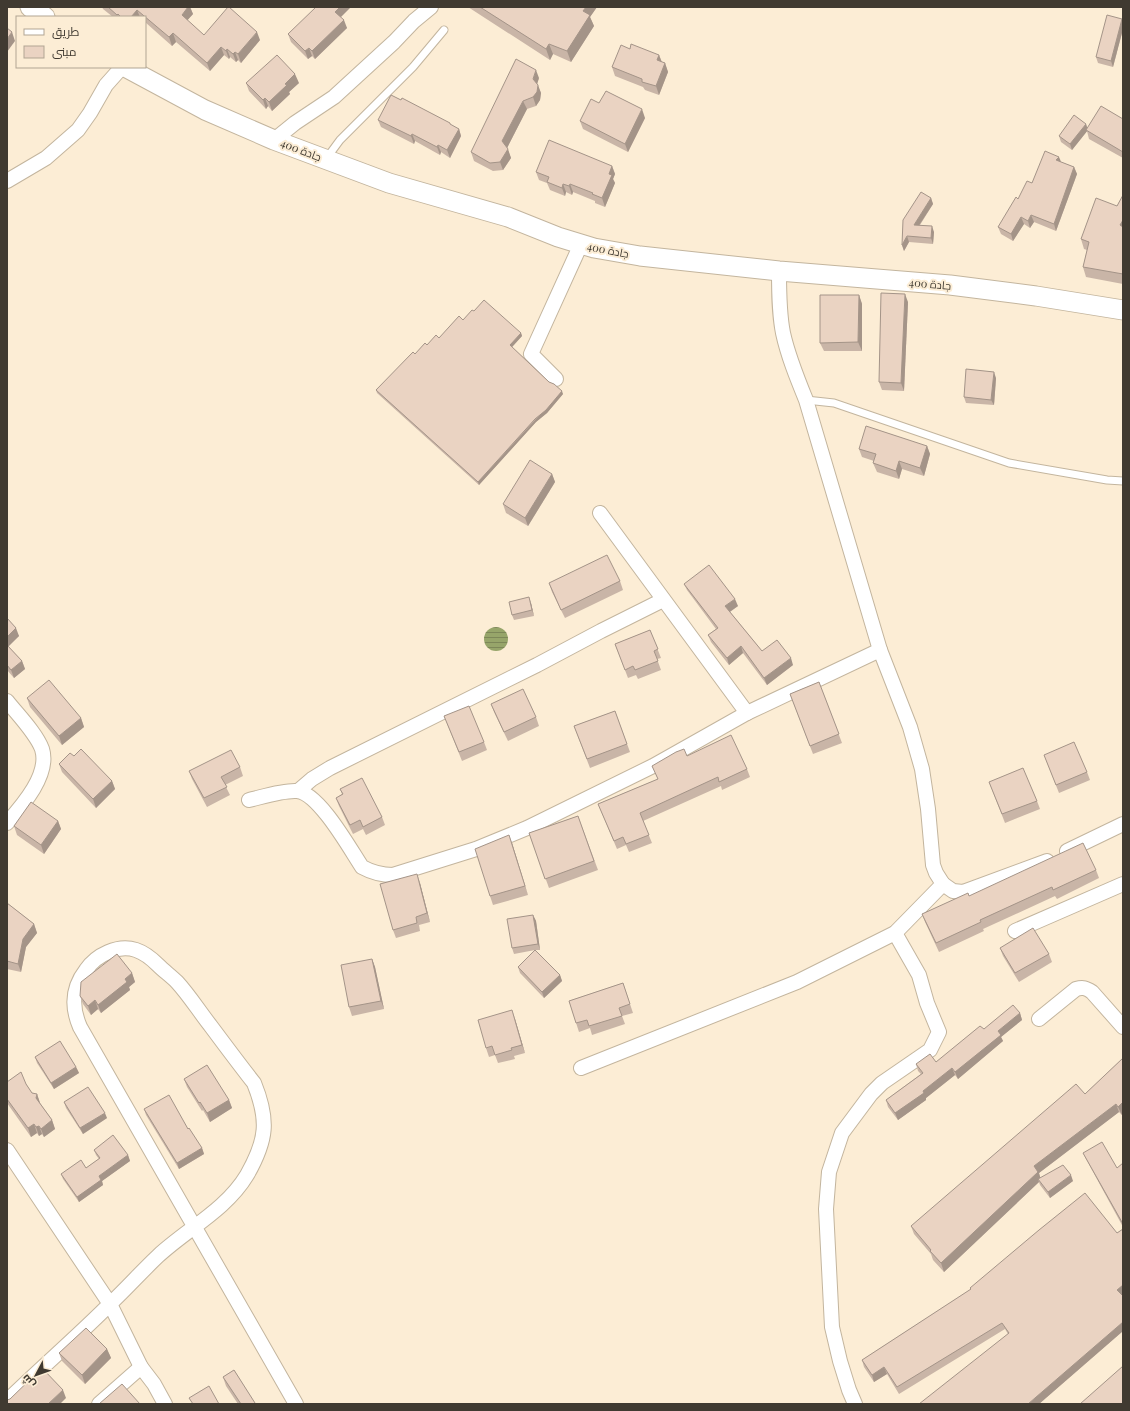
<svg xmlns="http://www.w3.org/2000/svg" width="1130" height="1411" viewBox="0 0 1130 1411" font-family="'Playfair Display',Cairo,serif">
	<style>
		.water { fill: url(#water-rules) }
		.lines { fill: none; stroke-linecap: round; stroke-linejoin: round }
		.service-casing { stroke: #c3b59e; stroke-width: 9 }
		.minor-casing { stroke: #c3b59e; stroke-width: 16 }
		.secondary-casing { stroke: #c3b59e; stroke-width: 21 }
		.service { stroke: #fff; stroke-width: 7 }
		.minor { stroke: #fff; stroke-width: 14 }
		.secondary { stroke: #fff; stroke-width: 19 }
		.wall { fill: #c9b5a7 }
		.shaded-wall { fill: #a49488 }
		.building { fill: #ead3c2; stroke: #a49488 }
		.labels { text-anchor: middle; stroke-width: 4; stroke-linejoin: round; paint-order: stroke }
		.street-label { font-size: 11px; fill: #403a31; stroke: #fcedd5 }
	</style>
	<defs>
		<pattern id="water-rules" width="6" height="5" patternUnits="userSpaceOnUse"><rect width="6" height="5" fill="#97a56a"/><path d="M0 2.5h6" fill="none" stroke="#7d8758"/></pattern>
	</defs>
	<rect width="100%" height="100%" fill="#fcedd5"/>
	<circle class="water" cx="496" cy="639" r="12"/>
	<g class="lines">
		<g class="service-casing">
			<g id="service">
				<path d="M326,159L340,140L413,67L444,30"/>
				<path d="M806,400L834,403L1009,463L1107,480L1123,481"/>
			</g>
		</g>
		<g class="minor-casing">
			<g id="minor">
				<path d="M274,140L295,123L334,97L394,42L414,21L431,7"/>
				<path d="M7,181L46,158L78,130L90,113L106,85L122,67"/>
				<path d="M556,379L531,354L581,244"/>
				<path d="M600,513L747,713"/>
				<path d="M7,701C18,715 36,733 42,749C50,774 23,805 7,823"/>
				<path d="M298,791L312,779L330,768L537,665L601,631L663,600"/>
				<path d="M249,800C262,797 283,790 297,791C319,793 350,849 362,867C373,873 381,875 393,875L476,849L527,828L653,766L747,713L880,650"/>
				<path d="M1067,851L1123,824"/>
				<path d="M943,884L953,891L963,892L1047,861"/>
				<path d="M1015,931L1123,884"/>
				<path d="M1039,1019L1076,989C1083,987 1086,988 1092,992L1123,1027"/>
				<path d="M581,1068L797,982L895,933L943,884L936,873L933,865L928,809L922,769L910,727L880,650L806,400C797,378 788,356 783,333C779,313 779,292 779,271"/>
				<path d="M7,1150L110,1304L141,1367L154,1384L165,1404"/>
				<path d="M7,1401C41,1368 77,1337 111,1303C127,1288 142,1271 158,1256C187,1229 226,1210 247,1175C267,1140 269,1120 254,1083C239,1064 225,1045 210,1025C199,1011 189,995 177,982C171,976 164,971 158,965C152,959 145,953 136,950C118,944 96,955 86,970C72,988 71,1006 80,1027L296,1404"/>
				<path d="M99,1404L141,1367"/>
				<path d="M855,1404L849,1390L840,1361L832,1327L826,1209L829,1172L842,1133L871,1094L882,1083L930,1050L939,1032L927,1003L919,975L895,933"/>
			</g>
		</g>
		<g class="secondary-casing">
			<g id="secondary">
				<path d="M30,7L45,17"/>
				<path d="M125,67L205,110L274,140L389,183L508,217L558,237L594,248L640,256L779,271L950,285L1036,296L1123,310"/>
			</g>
		</g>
		<use href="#service" class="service"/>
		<use href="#minor" class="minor"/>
		<use href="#secondary" class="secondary"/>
	</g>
	<g class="wall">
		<path d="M102,7H156L157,8V7H190L193,14L187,20L204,35L260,40L241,63L238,60L236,62L230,57L229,59L224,55L210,71L176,42L172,46L145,22V17H113L103,9Z"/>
		<path d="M468,7H597L590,17L594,26L571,62L553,54L550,60Z"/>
		<path d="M340,17L347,28L315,59L312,56L308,59L291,42L288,34Z"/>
		<path d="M1122,19L1123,21V29L1113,67L1098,63L1096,57Z"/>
		<path d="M630,49L659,55L662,62L665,63L668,72L659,95L645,90L643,87L615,76L612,67Z"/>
		<path d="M539,78L537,84L541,93L540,100L536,106L527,109L507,148L511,158L503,170L493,171L474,161L471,152Z"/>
		<path d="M246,83H299L289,92L290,94L272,111L268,106L266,109L249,91Z"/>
		<path d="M599,103L645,118L628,152L583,129L580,121Z"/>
		<path d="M1123,119V158L1089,139L1087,131L1072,150L1061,142L1059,136L1086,124L1087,128Z"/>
		<path d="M378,120L451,125L459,129L461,136L450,158L441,152L440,155L415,141L414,144L381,127Z"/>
		<path d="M1061,162L1074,167L1077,174L1056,231L1034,222L1030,228L1024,224L1013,241L1001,234L998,227L1018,199L1032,183Z"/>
		<path d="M612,166L615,174L613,179L615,183L605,207L595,203V201L573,192L572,195L566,192L565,196L550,190L547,183L539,180L536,172Z"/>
		<path d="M1123,195V284L1086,277L1083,267L1087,250L1084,249L1081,239L1117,206Z"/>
		<path d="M931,198L933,204L920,225L934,232L933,244L909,242L904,251L902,245Z"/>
		<path d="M859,295L862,304V351H824L820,343Z"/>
		<path d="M908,302L904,391L882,390L879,382Z"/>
		<path d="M474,311L521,333L522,336L512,347L549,382L563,394L547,413L536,422L479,485L377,393L376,390L415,354L427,345L439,338L463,320Z"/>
		<path d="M996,378L994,405L966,403L964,397Z"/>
		<path d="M927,446L930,454L924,476L902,469L899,479L877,472L873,463L874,461L862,457L859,449Z"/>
		<path d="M552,474L555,482L528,526L506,513L503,504Z"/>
		<path d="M620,581L623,590L565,618L552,592L549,583Z"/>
		<path d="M684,584L738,606L730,612L762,651L793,665L767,685L743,653L729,665L711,642L708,635L716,629L687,590Z"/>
		<path d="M531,603L534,616L514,620L512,615Z"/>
		<path d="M7,618L19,636L8,646L22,661L25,669L14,678L7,670Z"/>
		<path d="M650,630L661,658L657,659L661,670L638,679L636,675L628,678L615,644Z"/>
		<path d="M819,682L842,743L813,754L790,694Z"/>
		<path d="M27,698L81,718L84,727L62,745L30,707Z"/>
		<path d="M491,704L536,717L539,726L508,741L494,712Z"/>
		<path d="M615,711L630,752L590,768L574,726Z"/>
		<path d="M444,716L484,742L487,750L462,761Z"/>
		<path d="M1044,755L1087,772L1090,780L1059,793Z"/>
		<path d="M687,756L747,769L750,777L722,790L721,786L643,821L652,843L629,852L626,845L617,849L598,804L658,779L652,766Z"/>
		<path d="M59,764L112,781L115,789L96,808L62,772Z"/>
		<path d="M240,767L243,776L225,785L230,795L207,807L192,779L189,771Z"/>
		<path d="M989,782L1037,801L1040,809L1005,823Z"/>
		<path d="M340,789L382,817L385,825L366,835L363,829L353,834L339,806L336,798L342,794Z"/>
		<path d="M578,816L598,870L549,888L529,833Z"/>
		<path d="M58,821L61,829L44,854L17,835L14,826Z"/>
		<path d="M512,843L528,895L493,905L490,896Z"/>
		<path d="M1096,870L1099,878L1057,899L1055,896L983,929L984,931L939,952L925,922L922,914L969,896Z"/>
		<path d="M420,883L430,922L419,925L420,931L396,938L393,930Z"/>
		<path d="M7,903L34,924L37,933L26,947L21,972L7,969Z"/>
		<path d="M533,915L536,921L540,950H535L560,975L562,981L544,998L520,973L518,967L535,950L514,954L512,948Z"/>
		<path d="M1000,948L1049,954L1052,962L1019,982L1003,956Z"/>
		<path d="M372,959L375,967L384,1009L352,1016L349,1007Z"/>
		<path d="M132,973L135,982L129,987L130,990L101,1013L98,1009L91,1015L83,1004L80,996Z"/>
		<path d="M623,983L633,1013L622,1016L625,1024L592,1035L590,1028L579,1032L569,1001Z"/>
		<path d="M1020,1013L1022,1020L1001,1037L1003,1041L958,1079L955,1075L926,1098V1100L898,1120L888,1107L886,1100L921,1074L918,1071L916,1064L936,1062L984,1029Z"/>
		<path d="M515,1019L525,1053L514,1056L515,1059L498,1063L495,1055L489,1057L486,1048Z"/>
		<path d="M35,1057L76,1067L79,1073L54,1089L37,1063Z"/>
		<path d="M1123,1058L1122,1115L1119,1112L1039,1173L1040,1178L1073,1181L1050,1198L1040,1185L1039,1182L944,1272L933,1260L931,1254L914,1234L911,1226L1085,1094Z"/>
		<path d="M184,1079L229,1100L232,1108L210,1122L203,1110L202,1111L187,1087Z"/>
		<path d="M7,1082L26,1084L32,1093L37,1094L40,1103L52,1120L55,1129L44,1137L42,1134L39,1136L37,1133L31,1137L7,1103Z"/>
		<path d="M64,1102L107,1118L83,1134L66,1108Z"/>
		<path d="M144,1109L188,1129L202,1148L204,1154L179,1169L146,1115Z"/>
		<path d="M94,1150L128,1155L130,1161L102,1181L103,1185L79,1202L63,1179L61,1174L86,1168L99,1159L96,1155Z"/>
		<path d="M1083,1153L1117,1168L1123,1163V1227L1086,1159Z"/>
		<path d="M1123,1229V1294L1122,1295L1123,1296V1331L1039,1404L1008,1334L1005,1329L899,1394L887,1374L874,1382L864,1367L862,1360L970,1290V1288L1117,1233Z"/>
		<path d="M107,1349L111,1358L85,1384L62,1361L59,1353Z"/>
		<path d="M234,1370L255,1404H238L226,1386L223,1377Z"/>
	</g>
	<g class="shaded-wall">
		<path d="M188,7H190L193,14L185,23L182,15Z"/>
		<path d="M340,7H351L338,20L335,12Z"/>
		<path d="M586,7H597L590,17L594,26L571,62L567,51L583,11Z"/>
		<path d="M137,10L140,17H131Z"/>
		<path d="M1122,19L1123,21V29L1113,67L1111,61Z"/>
		<path d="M344,20L347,28L315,59L312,51Z"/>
		<path d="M12,32L15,41L7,52V39Z"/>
		<path d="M257,32L260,40L241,63L238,54Z"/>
		<path d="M173,33L176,42L172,46L169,37Z"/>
		<path d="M549,44L553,54L550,60L546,49Z"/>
		<path d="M221,47L224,55L210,71L207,63Z"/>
		<path d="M309,48L312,56L308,59L305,51Z"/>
		<path d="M227,49L230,57L229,59L226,51Z"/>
		<path d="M235,52L238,60L236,62L233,54Z"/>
		<path d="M659,55L662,63L657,60Z"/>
		<path d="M665,63L668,72L659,95L656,86Z"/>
		<path d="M536,70L539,78L536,87L533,79Z"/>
		<path d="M295,74L299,83L289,92L290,94L272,111L269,102L285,84Z"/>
		<path d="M538,85L541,93L540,100L536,106L533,97Z"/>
		<path d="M265,98L268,106L266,109L263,100Z"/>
		<path d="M523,101L527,109L506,150L502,141Z"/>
		<path d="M642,109L645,118L628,152L625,144Z"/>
		<path d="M1086,124L1088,130L1072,150L1070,144Z"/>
		<path d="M459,129L461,136L450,158L447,150Z"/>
		<path d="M412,134L415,141L414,144L411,136Z"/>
		<path d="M438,145L441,152L440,155L437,147Z"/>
		<path d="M508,149L511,158L503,170L500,162Z"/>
		<path d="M1059,157L1062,164L1056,160Z"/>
		<path d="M612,166L615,174L613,179L615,183L605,207L602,198L609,174Z"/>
		<path d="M1074,167L1077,174L1056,231L1054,224Z"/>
		<path d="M563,184L566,192L565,196L562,188Z"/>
		<path d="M570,184L573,192L572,195L569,186Z"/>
		<path d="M931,198L933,204L916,230L914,225Z"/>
		<path d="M1031,215L1034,222L1030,228L1028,221Z"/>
		<path d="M1021,217L1024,224L1013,241L1011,234Z"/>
		<path d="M1123,220V233L1120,225Z"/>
		<path d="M932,226L934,232L933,244L931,238Z"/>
		<path d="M907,236L909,242L904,251L902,245Z"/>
		<path d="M905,294L908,302L904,391L901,383Z"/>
		<path d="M859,295L862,304V351L858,342Z"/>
		<path d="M521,333L522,336L512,347L510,345Z"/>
		<path d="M994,372L996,378L994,405L991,400Z"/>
		<path d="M562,391L563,394L547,413L536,422L479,485L478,482Z"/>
		<path d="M927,446L930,454L924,476L920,468Z"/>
		<path d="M899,461L902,469L899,479L896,471Z"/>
		<path d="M552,474L555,482L528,526L525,518Z"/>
		<path d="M529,597L531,603L534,616L532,610Z"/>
		<path d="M735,599L738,606L728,613L725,606Z"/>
		<path d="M16,628L19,636L7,648V637Z"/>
		<path d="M741,646L743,653L729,665L727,658Z"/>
		<path d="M791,658L793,665L767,685L764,678Z"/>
		<path d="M22,661L25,669L14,678L11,670Z"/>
		<path d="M81,718L84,727L62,745L59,736Z"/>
		<path d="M112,781L115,789L96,808L93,799Z"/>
		<path d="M58,821L61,829L44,854L41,845Z"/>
		<path d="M509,835L512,843L528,895L525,886Z"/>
		<path d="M417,874L420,883L430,922L427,913Z"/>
		<path d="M533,915L536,921L540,950L538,944Z"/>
		<path d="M34,924L37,933L26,947L21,972L18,964L23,939Z"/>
		<path d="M372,959L375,967L384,1009L381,1001Z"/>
		<path d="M132,973L135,982L129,987L130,990L101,1013L98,1005L125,979Z"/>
		<path d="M560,975L562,981L544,998L542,992Z"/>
		<path d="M95,1000L98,1009L91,1015L88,1006Z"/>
		<path d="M512,1010L515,1019L525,1053L522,1045Z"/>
		<path d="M1020,1013L1022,1020L1001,1037L1003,1041L958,1079L955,1072L998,1031Z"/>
		<path d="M76,1067L79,1073L54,1089L51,1083Z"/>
		<path d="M952,1068L955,1075L926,1098V1100L898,1120L895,1113Z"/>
		<path d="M37,1094L40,1103L39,1106L36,1098Z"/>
		<path d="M229,1100L232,1108L210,1122L207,1113Z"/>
		<path d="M1123,1102V1114L1122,1115L1118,1107Z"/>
		<path d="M1116,1104L1119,1112L1039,1173L1041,1180L1038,1179L1039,1182L944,1272L941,1263L1034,1166Z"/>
		<path d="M105,1113L107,1118L83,1134L80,1128Z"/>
		<path d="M52,1120L55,1129L44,1137L41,1129Z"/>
		<path d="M34,1124L37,1133L31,1137L28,1128Z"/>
		<path d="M39,1126L42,1134L39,1136L36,1127Z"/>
		<path d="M202,1148L204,1154L179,1169L177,1163Z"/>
		<path d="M128,1155L130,1161L102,1181L103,1185L79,1202L77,1197L99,1176Z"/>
		<path d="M1071,1175L1073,1181L1050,1198L1048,1192Z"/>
		<path d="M1123,1285V1294L1120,1297L1117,1290Z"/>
		<path d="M1123,1322V1331L1039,1404H1028Z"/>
		<path d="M107,1349L111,1358L85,1384L82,1375Z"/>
		<path d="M884,1367L887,1374L874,1382L872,1375Z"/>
		<path d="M63,1390L66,1398L60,1404H48Z"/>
	</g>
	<g class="building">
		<path d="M108,7H156L157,8V7H188L182,15L204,35L228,7H229L257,32L238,54L235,52L233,54L227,49L226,51L221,47L207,63L173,33L169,37L137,10L131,17H121L118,14L117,15Z"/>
		<path d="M316,7H340L335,12L344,20L312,51L309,48L305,51L288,34Z"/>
		<path d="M480,7H586L583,11L590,15L567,51L549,44L546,49Z"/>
		<path d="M1107,15L1122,19L1111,61L1096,57Z"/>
		<path d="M7,28L12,32L7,39Z"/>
		<path d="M631,44L659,55L657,60L665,63L656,86L642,82V79L612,67L621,45L630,49Z"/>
		<path d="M277,55L295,74L285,84L287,85L269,102L265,98L263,100L246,83Z"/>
		<path d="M516,59L536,70L533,79L538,85L537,92L533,97L523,101L502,141L508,149L500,162L490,163L471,152Z"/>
		<path d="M606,91L642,109L625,144L580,121L591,99L599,103Z"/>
		<path d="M391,95L401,100L402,98L450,123V124L459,129L447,150L438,145L437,147L412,134L411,136L378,120Z"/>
		<path d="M1101,106L1123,119V152L1086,130Z"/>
		<path d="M1074,115L1086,124L1070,144L1059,136Z"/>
		<path d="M549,140L612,166L609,174L612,175L602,198L592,194L593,193L570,184L569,186L563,184L562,188L547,182L549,177L536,172Z"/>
		<path d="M1045,151L1059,157L1056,160L1074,167L1054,224L1031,215L1028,221L1021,217L1011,234L998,227L1016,197L1018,199L1027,181L1032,183Z"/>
		<path d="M921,192L931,198L914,225L932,226L931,238L907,236L902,245L903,220Z"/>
		<path d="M1123,195V220L1120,225L1123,227V274L1083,267L1089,242L1081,239L1096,198L1117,206Z"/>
		<path d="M881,293L905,294L901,383L879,382Z"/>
		<path d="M820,295H859L858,342L820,343Z"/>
		<path d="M484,300L521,333L510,345L549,382L554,384L562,391L546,410L535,419L478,482L376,390L413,352L415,354L425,343L427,345L436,335L439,338L459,316L463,320L472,310L474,311Z"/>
		<path d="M966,369L994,372L991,400L964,397Z"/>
		<path d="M866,426L927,446L920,468L899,461L896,471L873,463L876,454L859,449Z"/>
		<path d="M530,460L552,474L525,518L503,504Z"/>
		<path d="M607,555L620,581L561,610L549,583Z"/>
		<path d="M709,565L735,599L725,606L762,651L777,640L791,658L764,678L741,646L727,658L708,635L718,628L684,584Z"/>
		<path d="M529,597L532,610L512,615L509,602Z"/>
		<path d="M7,618L16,628L7,637Z"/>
		<path d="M650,630L658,649L654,651L658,661L635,670L633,666L625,670L615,644Z"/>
		<path d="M7,645L22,661L11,670L7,665Z"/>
		<path d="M49,680L81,718L59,736L27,698Z"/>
		<path d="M819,682L839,734L810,746L790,694Z"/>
		<path d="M523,689L536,717L504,732L491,704Z"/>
		<path d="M469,706L484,742L459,752L444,716Z"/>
		<path d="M615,711L627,744L587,759L574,726Z"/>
		<path d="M731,735L747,769L719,782L718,777L640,813L649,835L626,844L623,837L614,841L598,804L658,779L652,766L676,752L684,749L687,756Z"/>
		<path d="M1074,742L1087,772L1056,785L1044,755Z"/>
		<path d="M81,749L112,781L93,799L59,764L70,753L74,756Z"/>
		<path d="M231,750L240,767L221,777L227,787L204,798L189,771Z"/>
		<path d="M1023,768L1037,801L1002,814L989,782Z"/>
		<path d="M362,778L382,817L363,827L360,820L350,825L336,798L343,794L340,789Z"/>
		<path d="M31,802L58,821L41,845L14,826Z"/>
		<path d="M578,816L594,861L545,879L529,833Z"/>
		<path d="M509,835L525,886L490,896L475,849Z"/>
		<path d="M1083,843L1096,870L1053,890L1052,887L980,920L981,922L936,943L922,914L968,893L969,896Z"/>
		<path d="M417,874L427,913L416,917L417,923L393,930L380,884Z"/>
		<path d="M7,903L34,924L23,939L18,964L7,961Z"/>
		<path d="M533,915L538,944L512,948L507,919Z"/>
		<path d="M1033,928L1049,954L1015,973L1000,948Z"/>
		<path d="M535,950L560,975L542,992L518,967Z"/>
		<path d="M117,954L132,973L125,979L127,982L98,1005L95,1000L88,1006L80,996L81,982Z"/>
		<path d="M372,959L381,1001L349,1007L341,965Z"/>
		<path d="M623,983L630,1004L619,1008L622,1016L589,1026L587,1020L576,1023L569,1001Z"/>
		<path d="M1013,1005L1020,1013L998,1031L1001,1035L955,1072L952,1068L923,1091L924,1093L895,1113L886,1100L923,1073L916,1064L930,1054L936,1062L980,1026L984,1029Z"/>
		<path d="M512,1010L522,1045L511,1048L512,1050L495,1055L492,1046L486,1048L478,1020Z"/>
		<path d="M60,1041L76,1067L51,1083L35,1057Z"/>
		<path d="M1123,1058V1102L1118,1107L1116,1104L1034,1166L1038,1172L941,1263L930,1251L931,1250L911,1226L1076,1084L1085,1094Z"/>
		<path d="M207,1065L229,1100L207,1113L200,1102L199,1103L184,1079Z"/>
		<path d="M21,1072L26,1084L32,1093L37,1094L36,1098L52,1120L41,1129L39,1126L36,1127L34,1124L28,1128L7,1099V1082Z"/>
		<path d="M88,1087L105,1113L80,1128L64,1102Z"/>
		<path d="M169,1095L188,1129L189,1128L202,1148L177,1163L144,1109Z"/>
		<path d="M113,1135L128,1155L99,1176L101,1180L77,1197L61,1174L81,1160L86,1168L100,1158L94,1150Z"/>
		<path d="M1102,1142L1117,1168L1123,1163V1224L1083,1153Z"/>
		<path d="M1063,1165L1071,1175L1048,1192L1038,1179Z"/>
		<path d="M1085,1193L1117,1233L1123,1229V1285L1117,1290L1123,1296V1322L1028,1404H919L1009,1333L1002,1323L897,1387L884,1367L872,1375L862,1360L971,1289L970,1288L1039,1230Z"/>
		<path d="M86,1328L107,1349L82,1375L59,1353Z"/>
		<path d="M1123,1366V1404H1080Z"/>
		<path d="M42,1368L63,1390L48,1404H7V1400L10,1399Z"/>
		<path d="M234,1370L255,1403L254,1404H241L223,1377Z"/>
		<path d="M122,1384L140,1404H99Z"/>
		<path d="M209,1386L219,1404H193L189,1398Z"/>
	</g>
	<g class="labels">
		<g class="street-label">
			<text transform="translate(301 150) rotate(21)" y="4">جادة 400</text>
			<text transform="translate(608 250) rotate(11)" y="4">جادة 400</text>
			<text transform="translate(930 284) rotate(5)" y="4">جادة 400</text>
		</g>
	</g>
	<rect width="1130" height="1411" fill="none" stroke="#403a31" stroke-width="16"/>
	<rect x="16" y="16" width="130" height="52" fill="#fcedd5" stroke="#b1a593"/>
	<rect x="24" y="29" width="20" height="6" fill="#ffffff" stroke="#b1a593"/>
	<text x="52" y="36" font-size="12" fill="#403a31">طريق</text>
	<rect x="24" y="46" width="20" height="12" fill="#ead3c2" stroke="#b1a593"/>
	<text x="52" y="56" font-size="12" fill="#403a31">مبنى</text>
	<g transform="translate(36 1375) rotate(229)" stroke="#fcedd5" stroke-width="3" paint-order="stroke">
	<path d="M0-3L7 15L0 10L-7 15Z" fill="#403a31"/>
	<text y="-6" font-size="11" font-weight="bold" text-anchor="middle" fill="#403a31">ش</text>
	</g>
</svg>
